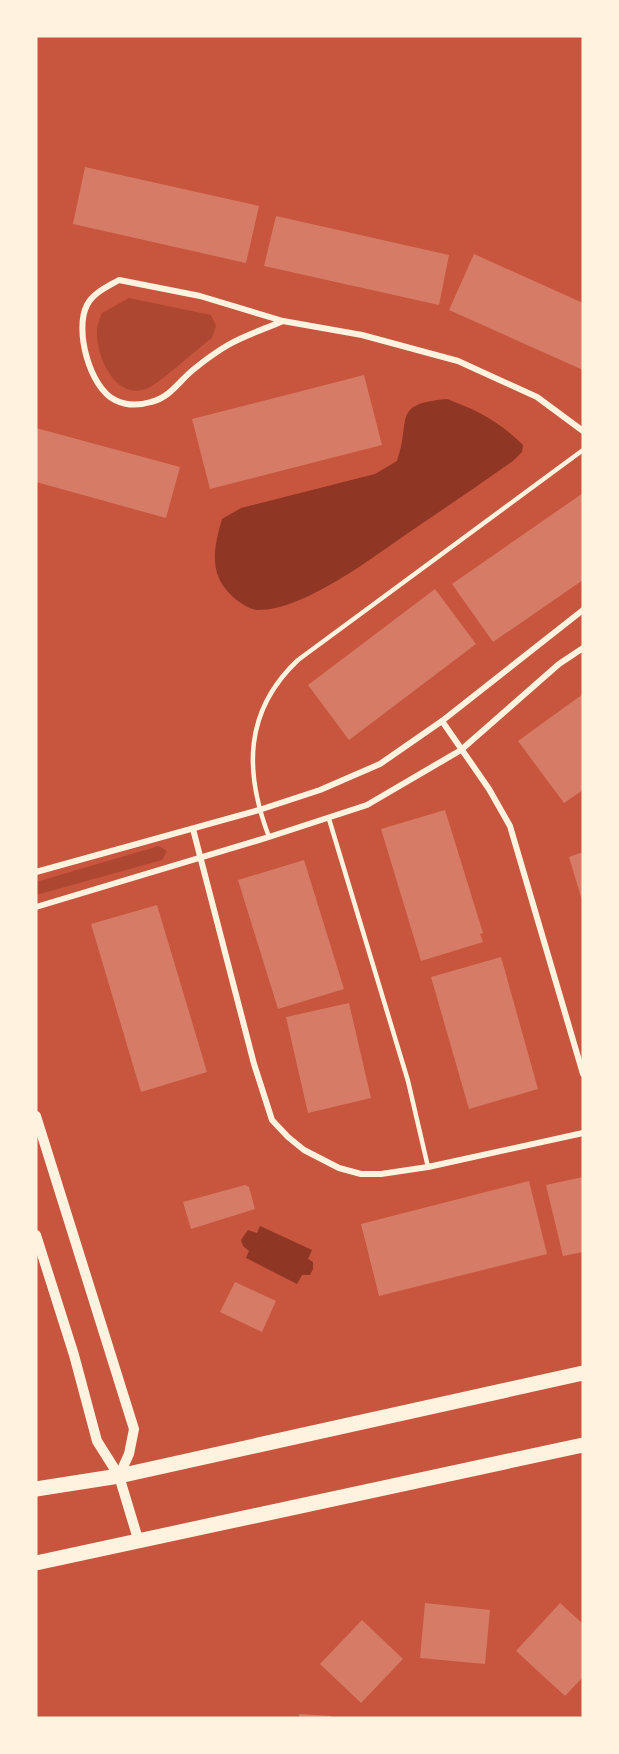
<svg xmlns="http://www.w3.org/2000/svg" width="619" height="1754" viewBox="0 0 619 1754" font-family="'PT Sans',sans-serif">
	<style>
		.green { fill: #ae4732 }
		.water { fill: #8f3625 }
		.building { fill: #d67c66 }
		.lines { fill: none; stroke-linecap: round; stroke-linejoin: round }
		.service { stroke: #fff3e0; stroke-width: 4.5 }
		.minor { stroke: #fff3e0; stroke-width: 6 }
		.tertiary { stroke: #fff3e0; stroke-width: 10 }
		.primary { stroke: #fff3e0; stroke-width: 15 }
	</style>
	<rect width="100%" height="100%" fill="#c8553d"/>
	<g class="green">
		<path d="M129,298L211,315L216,326L212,338C198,348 158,385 146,389C114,400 96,355 97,331C97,325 100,318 102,313Z"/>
		<path d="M159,846L167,851L162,860L36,895V882Z"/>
	</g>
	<g class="water">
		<path d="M447,399C477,410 500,422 523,445L522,452L513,461C479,485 445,508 411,531C373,557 305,610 258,610C249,610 237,601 231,595C208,573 214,547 222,519L241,508L375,474L397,461C412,420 390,404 447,399Z"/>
		<path d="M260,1226L312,1250L308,1259L313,1262V1269L310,1275H302L297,1284L246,1258L249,1251L243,1246L241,1240L248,1230L257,1233Z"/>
	</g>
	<g class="building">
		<path d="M85,167L259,206L246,263L73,224Z"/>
		<path d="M276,216L449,255L439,305L264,266Z"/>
		<path d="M474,254L583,303V370L449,310Z"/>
		<path d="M364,375L382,445L210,489L192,419Z"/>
		<path d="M36,428L180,467L166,518L36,482Z"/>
		<path d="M583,493V580L493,642L452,584Z"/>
		<path d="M435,589L476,644L349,740L308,685Z"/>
		<path d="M583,694V790L564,803L518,741Z"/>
		<path d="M445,810L483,933L480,934L483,942L421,961L381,829Z"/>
		<path d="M583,852V900H582L569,857Z"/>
		<path d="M304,860L344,989L278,1009L238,880Z"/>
		<path d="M157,905L207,1072L141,1092L91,924Z"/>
		<path d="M501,957L538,1089L469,1109L431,977Z"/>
		<path d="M349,1003L371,1098L308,1113L286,1017Z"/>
		<path d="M583,1177V1252L563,1256L546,1185Z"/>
		<path d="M529,1181L547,1254L379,1296L361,1224Z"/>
		<path d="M245,1185L249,1187L255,1209L191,1229L183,1202Z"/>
		<path d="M235,1282L276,1301L262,1332L220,1312Z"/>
		<path d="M425,1603L490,1610L485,1664L420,1658Z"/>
		<path d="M560,1603L583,1624V1677L565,1696L516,1651Z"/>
		<path d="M362,1620L403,1659L361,1703L320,1664Z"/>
		<path d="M299,1714L331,1716V1718H299Z"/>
	</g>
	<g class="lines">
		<g class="service">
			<path d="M329,819L408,1081L428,1167"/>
			<path d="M269,837C244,771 244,711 298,660L583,450"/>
		</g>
		<g class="minor">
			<path d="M283,321C265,329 245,335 228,345C216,352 204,361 194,369C179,381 171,397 151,402C138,406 127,406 115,400C90,388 74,330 87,305C93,293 107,287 119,280L200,296L283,321L362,335L458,361L537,397L583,431"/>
			<path d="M442,721L489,789L510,826L583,1074"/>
			<path d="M193,829L254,1064L272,1120L288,1137L304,1150L339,1168L361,1174H381L428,1167L583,1133"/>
			<path d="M36,872L259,810L320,790L380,764L442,721L583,610"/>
			<path d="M36,907L269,837L367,805L461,750L559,664L583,648"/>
		</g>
		<g class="tertiary">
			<path d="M36,1116L134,1429L129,1454L119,1476"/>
			<path d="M36,1235L74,1355L97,1441L119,1476L138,1539"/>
		</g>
		<g class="primary">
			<path d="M36,1489L119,1476L583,1373"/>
			<path d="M36,1563L583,1445"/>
		</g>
	</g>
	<rect width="619" height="1754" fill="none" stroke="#fff3e0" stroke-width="75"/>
</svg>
